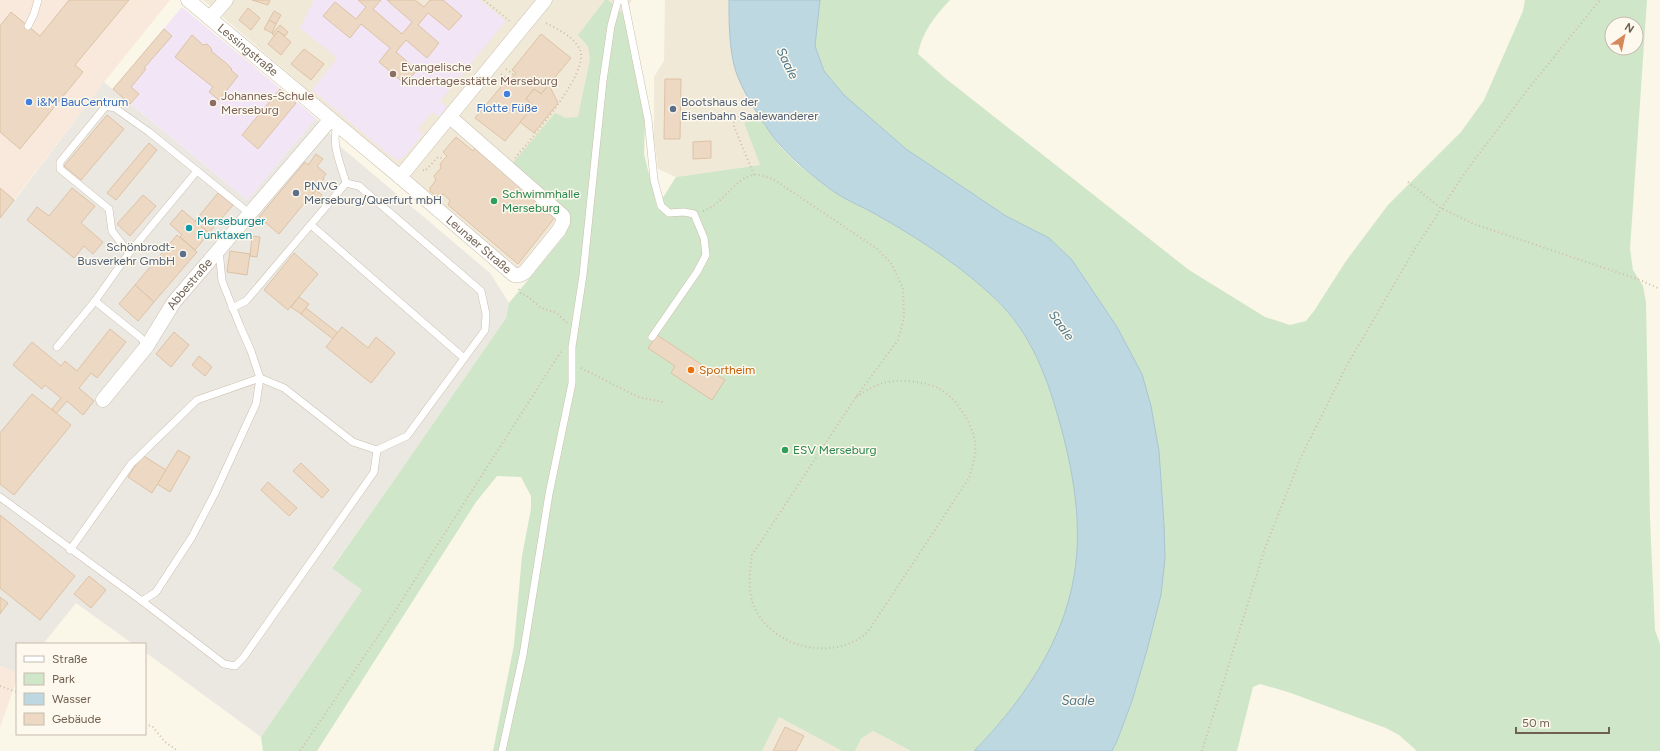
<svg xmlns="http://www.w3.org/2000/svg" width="1660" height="751" viewBox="0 0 1660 751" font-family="Figtree,sans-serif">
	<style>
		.residential { fill: #f1e9d7 }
		.commercial { fill: #f9e9dd }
		.industrial { fill: #ebe7e1 }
		.education { fill: #f2e5f6 }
		.green { fill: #d0e6c8; fill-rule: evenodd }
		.water { fill: #bed8e2; stroke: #a6c5d2 }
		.building { fill: #edd9c3; stroke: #ddc2a5 }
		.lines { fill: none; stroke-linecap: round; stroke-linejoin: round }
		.lane-casing { stroke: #cbbfaf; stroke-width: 8 }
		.street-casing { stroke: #cbbfaf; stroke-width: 15 }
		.path { stroke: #d1bda6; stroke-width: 2; stroke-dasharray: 1 3; stroke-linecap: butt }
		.lane { stroke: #fff; stroke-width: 7 }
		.street { stroke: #fff; stroke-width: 14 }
		.education-dot { fill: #8d6e63; stroke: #fdf9ee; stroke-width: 1.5 }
		.shop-dot { fill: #3f7fe0; stroke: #fdf9ee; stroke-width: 1.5 }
		.service-dot { fill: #5c6f8a; stroke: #fdf9ee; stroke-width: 1.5 }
		.leisure-dot { fill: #2e9e5b; stroke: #fdf9ee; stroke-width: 1.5 }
		.culture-dot { fill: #0f9aa8; stroke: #fdf9ee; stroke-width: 1.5 }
		.food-dot { fill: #e8710a; stroke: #fdf9ee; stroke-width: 1.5 }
		.labels { text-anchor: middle; stroke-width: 3; stroke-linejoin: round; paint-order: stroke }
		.street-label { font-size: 12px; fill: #71604f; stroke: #fdf9ee }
		.education-label { font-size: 12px; fill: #785e54; stroke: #fdf9ee; text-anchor: start }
		.shop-label { font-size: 12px; fill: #366cbe; stroke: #fdf9ee; text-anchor: start }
		.service-label { font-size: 12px; fill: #4e5e75; stroke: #fdf9ee; text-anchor: start }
		.leisure-label { font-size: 12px; fill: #27864d; stroke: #fdf9ee; text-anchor: start }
		.culture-label { font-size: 12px; fill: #0d838f; stroke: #fdf9ee; text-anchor: start }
		.food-label { font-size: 12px; fill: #c56008; stroke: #fdf9ee; text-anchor: start }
		.water-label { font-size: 13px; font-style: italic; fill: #4e7789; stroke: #fdf9ee }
	</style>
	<rect width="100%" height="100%" fill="#faf6e8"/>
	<g class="residential">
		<path d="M203,0H632L598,55L579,215L528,279Z"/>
		<path d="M665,0H729L730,43L751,105L760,117L744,123L760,165L676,177L658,169L654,138V77L664,61Z"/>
		<path d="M779,717L842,751H762Z"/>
		<path d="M873,731L911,751H855L861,739Z"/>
	</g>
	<g class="commercial">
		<path d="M0,0H170L104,82L14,200L0,188Z"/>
		<path d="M0,666L17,672V679L0,727Z"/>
	</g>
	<path class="industrial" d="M104,82L247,200L316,118L342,148L490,273L509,303L506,318L397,476L332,567L362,590L261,737L145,652V644H133L76,603L43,644H17V672L0,666V188L15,200Z"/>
	<g class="education">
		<path d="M314,0H415L424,7L430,0H480L506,21L440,101L447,107L439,117L432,112L418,129L423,134L403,158L397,160L388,154L312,90L337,58L300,28Z"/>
		<path d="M182,7L316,118L247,200L113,89Z"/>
	</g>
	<g class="green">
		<path d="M605,0H608L623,13L645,119L644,154L657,207L676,177L760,165L744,123L760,117C766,126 771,136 778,144C794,163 816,180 837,193C849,202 863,207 876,214C914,236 956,262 988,292C1028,328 1045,370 1059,420C1073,469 1083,524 1074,576C1064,643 1021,703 974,751H911L873,731L861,739L855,751H842L779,717L762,751H493L514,645L522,556L531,509V496L521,477L497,476L476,502L317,751H263L261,737L362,590L332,568L397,476L506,318L509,303L565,235L566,215L512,164L555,113L566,118L578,117L590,59L588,46L578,35Z"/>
		<path d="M820,0H950C935,16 922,32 918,54L945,78L1189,270L1265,317L1290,325L1306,321L1314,311L1346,261L1388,205L1461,132L1484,100L1523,11L1525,0H1647L1630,249L1633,270L1643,286L1646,302L1650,519L1655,630L1660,644V751H1417L1399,735L1386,728L1288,692L1260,684L1253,687L1237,751H1112L1117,741L1132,701L1147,650L1164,524L1161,492L1142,374L1117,327L1072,260L1049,238L1006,216L906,149L844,95L824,71L815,46ZM1612,24H1636V48H1612Z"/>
	</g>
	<path class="water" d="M729,0H820L815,46L824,71L844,95L906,149L1006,216L1049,238L1072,260L1117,327L1142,374L1151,406L1159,451L1164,524L1165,559L1161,595L1147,650L1132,701L1117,741L1112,751H974C1021,703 1063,644 1074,576C1083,525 1073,469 1059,420C1045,370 1028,327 988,292C955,262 916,237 877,215C864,207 849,202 836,193C816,179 796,163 780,145C772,137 767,127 761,119C751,104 738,82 734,65C729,44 729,21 729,0Z"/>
	<g class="building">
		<path d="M69,0H129L75,65L83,72L20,149L0,132V26L11,12L40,36Z"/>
		<path d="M252,0H270L268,5Z"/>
		<path d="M358,0H381L373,9L402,34L412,22L387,0H415L424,7L430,0H443L462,16L449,30L428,13L418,25L439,43L427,58L406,40L396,52L417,70L405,84L379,62L390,48L361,24L350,38L323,16L335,2L356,19L366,7Z"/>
		<path d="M248,8L260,18L251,30L239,20Z"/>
		<path d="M274,11L281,15L276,24L269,20Z"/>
		<path d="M269,20L276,24L272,33L264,29Z"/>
		<path d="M280,25L288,32L285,36L278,31L275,36L272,34Z"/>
		<path d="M164,29L172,36L144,68L146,69L131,87L139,94L130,104L113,89Z"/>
		<path d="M278,31L291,42L281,55L268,44Z"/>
		<path d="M541,34L571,58L541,94L534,89L526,99L534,106L505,141L475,118L505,82L507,83L516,73L512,70Z"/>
		<path d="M192,35L203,45L207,44L211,48L212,52L226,63L232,69L231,70L238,76L219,100L209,92L213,87L175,57Z"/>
		<path d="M304,49L324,64L311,80L291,64Z"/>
		<path d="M665,79H681L680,139H664Z"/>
		<path d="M549,85L558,103L534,133L520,122L534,106L526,99L534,89L541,94Z"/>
		<path d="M280,89L296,103L258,149L242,135Z"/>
		<path d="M107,115L124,129L81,180L64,166Z"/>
		<path d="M456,137L473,151L475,148L556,216L518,264L448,205L450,200L443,194L440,197L436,196L430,191V188L436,180L434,176L441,168L440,164L447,156L443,152Z"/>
		<path d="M711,141V158L693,159V142Z"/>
		<path d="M149,143L157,150L116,200L107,193Z"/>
		<path d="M316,154L323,159L317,166L326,174L323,178L324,179L279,234L259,217L305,162L308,165Z"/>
		<path d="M0,188L14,200L0,218Z"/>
		<path d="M72,188L95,206L81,223L103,242L93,254L84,246L74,258L27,220L37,207L49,216Z"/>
		<path d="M316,190L322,195L317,202L310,197Z"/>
		<path d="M218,193L233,205L209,233L195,221Z"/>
		<path d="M143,195L156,206L130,236L117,224Z"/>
		<path d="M182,210L209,233L195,250L180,237L182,235L170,224Z"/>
		<path d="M177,235L197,252L154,302L135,285Z"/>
		<path d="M252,236L260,237L257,257L250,256Z"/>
		<path d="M230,251L250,254L247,275L227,272Z"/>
		<path d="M294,253L318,274L288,310L264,290Z"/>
		<path d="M135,285L154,302L138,321L119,304Z"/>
		<path d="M299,297L309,304L301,314L291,307Z"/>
		<path d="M306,308L338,333L333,339L301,314Z"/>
		<path d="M342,327L368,348L376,337L395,353L371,383L326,347Z"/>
		<path d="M110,329L126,342L97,378L91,373L79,388L94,401L83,415L67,401L56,414L52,409L61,398L45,385L42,389L13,365L32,342L61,366L65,361L77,371Z"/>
		<path d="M174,332L189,345L171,367L156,354Z"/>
		<path d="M657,335L725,380L712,400L671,373L675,366L648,348Z"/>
		<path d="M199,356L212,367L205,376L192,365Z"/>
		<path d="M32,394L71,425L14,495L0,484V433Z"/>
		<path d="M178,450L190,457L170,492L157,484Z"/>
		<path d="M142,455L166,470L152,493L128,477Z"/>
		<path d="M301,463L329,490L322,498L293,471Z"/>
		<path d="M268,482L297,508L289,516L261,490Z"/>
		<path d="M0,515L75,576L40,620L0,588Z"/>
		<path d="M89,576L106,590L91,608L74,594Z"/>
		<path d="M0,597L8,603L0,614Z"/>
		<path d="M785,727L804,736L796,751H773Z"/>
	</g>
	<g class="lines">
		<g class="lane-casing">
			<g id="lane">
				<path d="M624,0L648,119L654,180L661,206L669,213L684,212L694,214L704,238L706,255L697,272L652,337"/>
				<path d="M28,26L34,14L38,0"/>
				<path d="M311,225L464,358"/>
				<path d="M129,253L197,171"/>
				<path d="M95,301L141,338L147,346"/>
				<path d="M232,308L246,301L346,183"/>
				<path d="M57,347L95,301L129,253L112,231L109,209L60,169V162L106,106L115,108L149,132L249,213"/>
				<path d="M0,497L142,601L156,592L192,537L215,493L256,404L260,378L251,351L240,326L222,281L219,250"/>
				<path d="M70,550L131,464L197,400L260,378L284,388L353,442L377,450L407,436L485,330L486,314L481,291L359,186L346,183C341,165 331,144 337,126"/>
				<path d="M142,601L224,664L235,666L243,658L374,472L377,450"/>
				<path d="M502,751L523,655L549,494L572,383V347L583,275L603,81L611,26L618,0"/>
			</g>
		</g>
		<g class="street-casing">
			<g id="street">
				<path id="s1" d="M188,0L400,177L514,275H520L525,272L559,230L563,222V216L450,117"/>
				<path d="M210,18L226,0"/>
				<path d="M400,177L545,0"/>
				<path id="s2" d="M103,400L147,346L174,302L330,120"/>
			</g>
		</g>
		<g class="path">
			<path d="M484,0L511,22"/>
			<path d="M506,69L514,75"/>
			<path d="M501,74L509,81"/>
			<path d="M751,114L736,118L733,124L754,175"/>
			<path d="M515,158C530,140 590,73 580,50C574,36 557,29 544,22"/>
			<path d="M423,170L425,171L438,157L444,159"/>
			<path d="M1408,182L1441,208L1474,224L1640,280L1660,289"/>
			<path d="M703,211C723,205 735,177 754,175C759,174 768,178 773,179L876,248L891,263L903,288L904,318L898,340L856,397L752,555C750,570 748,586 752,601C766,644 823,661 860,638C864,636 868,631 871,627L969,478C972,467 977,454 975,442C972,423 957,399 940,389C926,381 898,379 883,383C873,386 864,392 856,397"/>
			<path d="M519,289L521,294L526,295L541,308L557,313L567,323"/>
			<path d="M581,368L638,397L663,402"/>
			<path d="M0,686L17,692"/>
			<path d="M145,724L153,727L165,742L178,751"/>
			<path d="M300,751L395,611L562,350"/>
			<path d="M1202,751L1265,548L1301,457L1347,365L1416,247L1466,171L1529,88L1600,0"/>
		</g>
		<use href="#lane" class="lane"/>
		<use href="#street" class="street"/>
	</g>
	<g class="education-dot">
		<circle cx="393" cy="74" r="4"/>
		<circle cx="213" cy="103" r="4"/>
	</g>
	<g class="shop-dot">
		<circle cx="507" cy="94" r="4"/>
		<circle cx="29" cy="102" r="4"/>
	</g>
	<g class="service-dot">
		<circle cx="673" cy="109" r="4"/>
		<circle cx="296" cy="193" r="4"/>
		<circle cx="183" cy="254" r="4"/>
	</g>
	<g class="leisure-dot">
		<circle cx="494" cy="201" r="4"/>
		<circle cx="785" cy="450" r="4"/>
	</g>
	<circle class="culture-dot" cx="189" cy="228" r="4"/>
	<circle class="food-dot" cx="691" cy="370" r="4"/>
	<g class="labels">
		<g class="street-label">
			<text dy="4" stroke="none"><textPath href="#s1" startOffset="78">Lessingstraße</textPath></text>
			<text dy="4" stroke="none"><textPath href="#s1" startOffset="380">Leunaer Straße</textPath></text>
			<text dy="4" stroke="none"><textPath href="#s2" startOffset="145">Abbestraße</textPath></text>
		</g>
		<g class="education-label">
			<text x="401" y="71">Evangelische<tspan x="401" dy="14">Kindertagesstätte Merseburg</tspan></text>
			<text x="221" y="100">Johannes-Schule<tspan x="221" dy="14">Merseburg</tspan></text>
		</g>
		<g class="shop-label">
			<text x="37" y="106">i&amp;M BauCentrum</text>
			<text x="507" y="112" text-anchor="middle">Flotte Füße</text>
		</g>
		<g class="service-label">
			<text x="681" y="106">Bootshaus der<tspan x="681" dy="14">Eisenbahn Saalewanderer</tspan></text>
			<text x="304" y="190">PNVG<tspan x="304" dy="14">Merseburg/Querfurt mbH</tspan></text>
			<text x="175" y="251" text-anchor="end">Schönbrodt-<tspan x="175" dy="14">Busverkehr GmbH</tspan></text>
		</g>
		<g class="leisure-label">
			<text x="502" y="198">Schwimmhalle<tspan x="502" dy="14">Merseburg</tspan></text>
			<text x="793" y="454">ESV Merseburg</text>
		</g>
		<g class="culture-label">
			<text x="197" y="225">Merseburger<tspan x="197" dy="14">Funktaxen</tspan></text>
		</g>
		<g class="food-label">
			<text x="699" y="374">Sportheim</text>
		</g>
		<g class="water-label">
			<text transform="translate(788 63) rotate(64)" y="5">Saale</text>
			<text transform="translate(1062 325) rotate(54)" y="5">Saale</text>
			<text x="1078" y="705">Saale</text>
		</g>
	</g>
	<rect x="16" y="643" width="130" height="92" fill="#fdf9ee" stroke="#c5bcae"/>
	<rect x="24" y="656" width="20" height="6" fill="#ffffff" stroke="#c5bcae"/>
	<text x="52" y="663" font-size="12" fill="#71604f">Straße</text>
	<rect x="24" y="673" width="20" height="12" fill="#d0e6c8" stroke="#c5bcae"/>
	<text x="52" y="683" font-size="12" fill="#71604f">Park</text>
	<rect x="24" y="693" width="20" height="12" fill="#bed8e2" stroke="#c5bcae"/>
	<text x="52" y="703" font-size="12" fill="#71604f">Wasser</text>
	<rect x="24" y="713" width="20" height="12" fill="#edd9c3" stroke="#c5bcae"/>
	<text x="52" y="723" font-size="12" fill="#71604f">Gebäude</text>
	<g transform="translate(1624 36) rotate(33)"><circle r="19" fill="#fdf9ee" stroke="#c5bcae"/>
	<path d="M0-3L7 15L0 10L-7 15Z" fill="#d6885b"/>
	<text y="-6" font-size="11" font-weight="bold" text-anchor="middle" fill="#71604f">N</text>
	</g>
	<path d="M1516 727v6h93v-6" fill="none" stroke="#71604f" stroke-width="2"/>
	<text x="1522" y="727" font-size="12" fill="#71604f" stroke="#fdf9ee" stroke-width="3" paint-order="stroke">50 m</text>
</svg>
